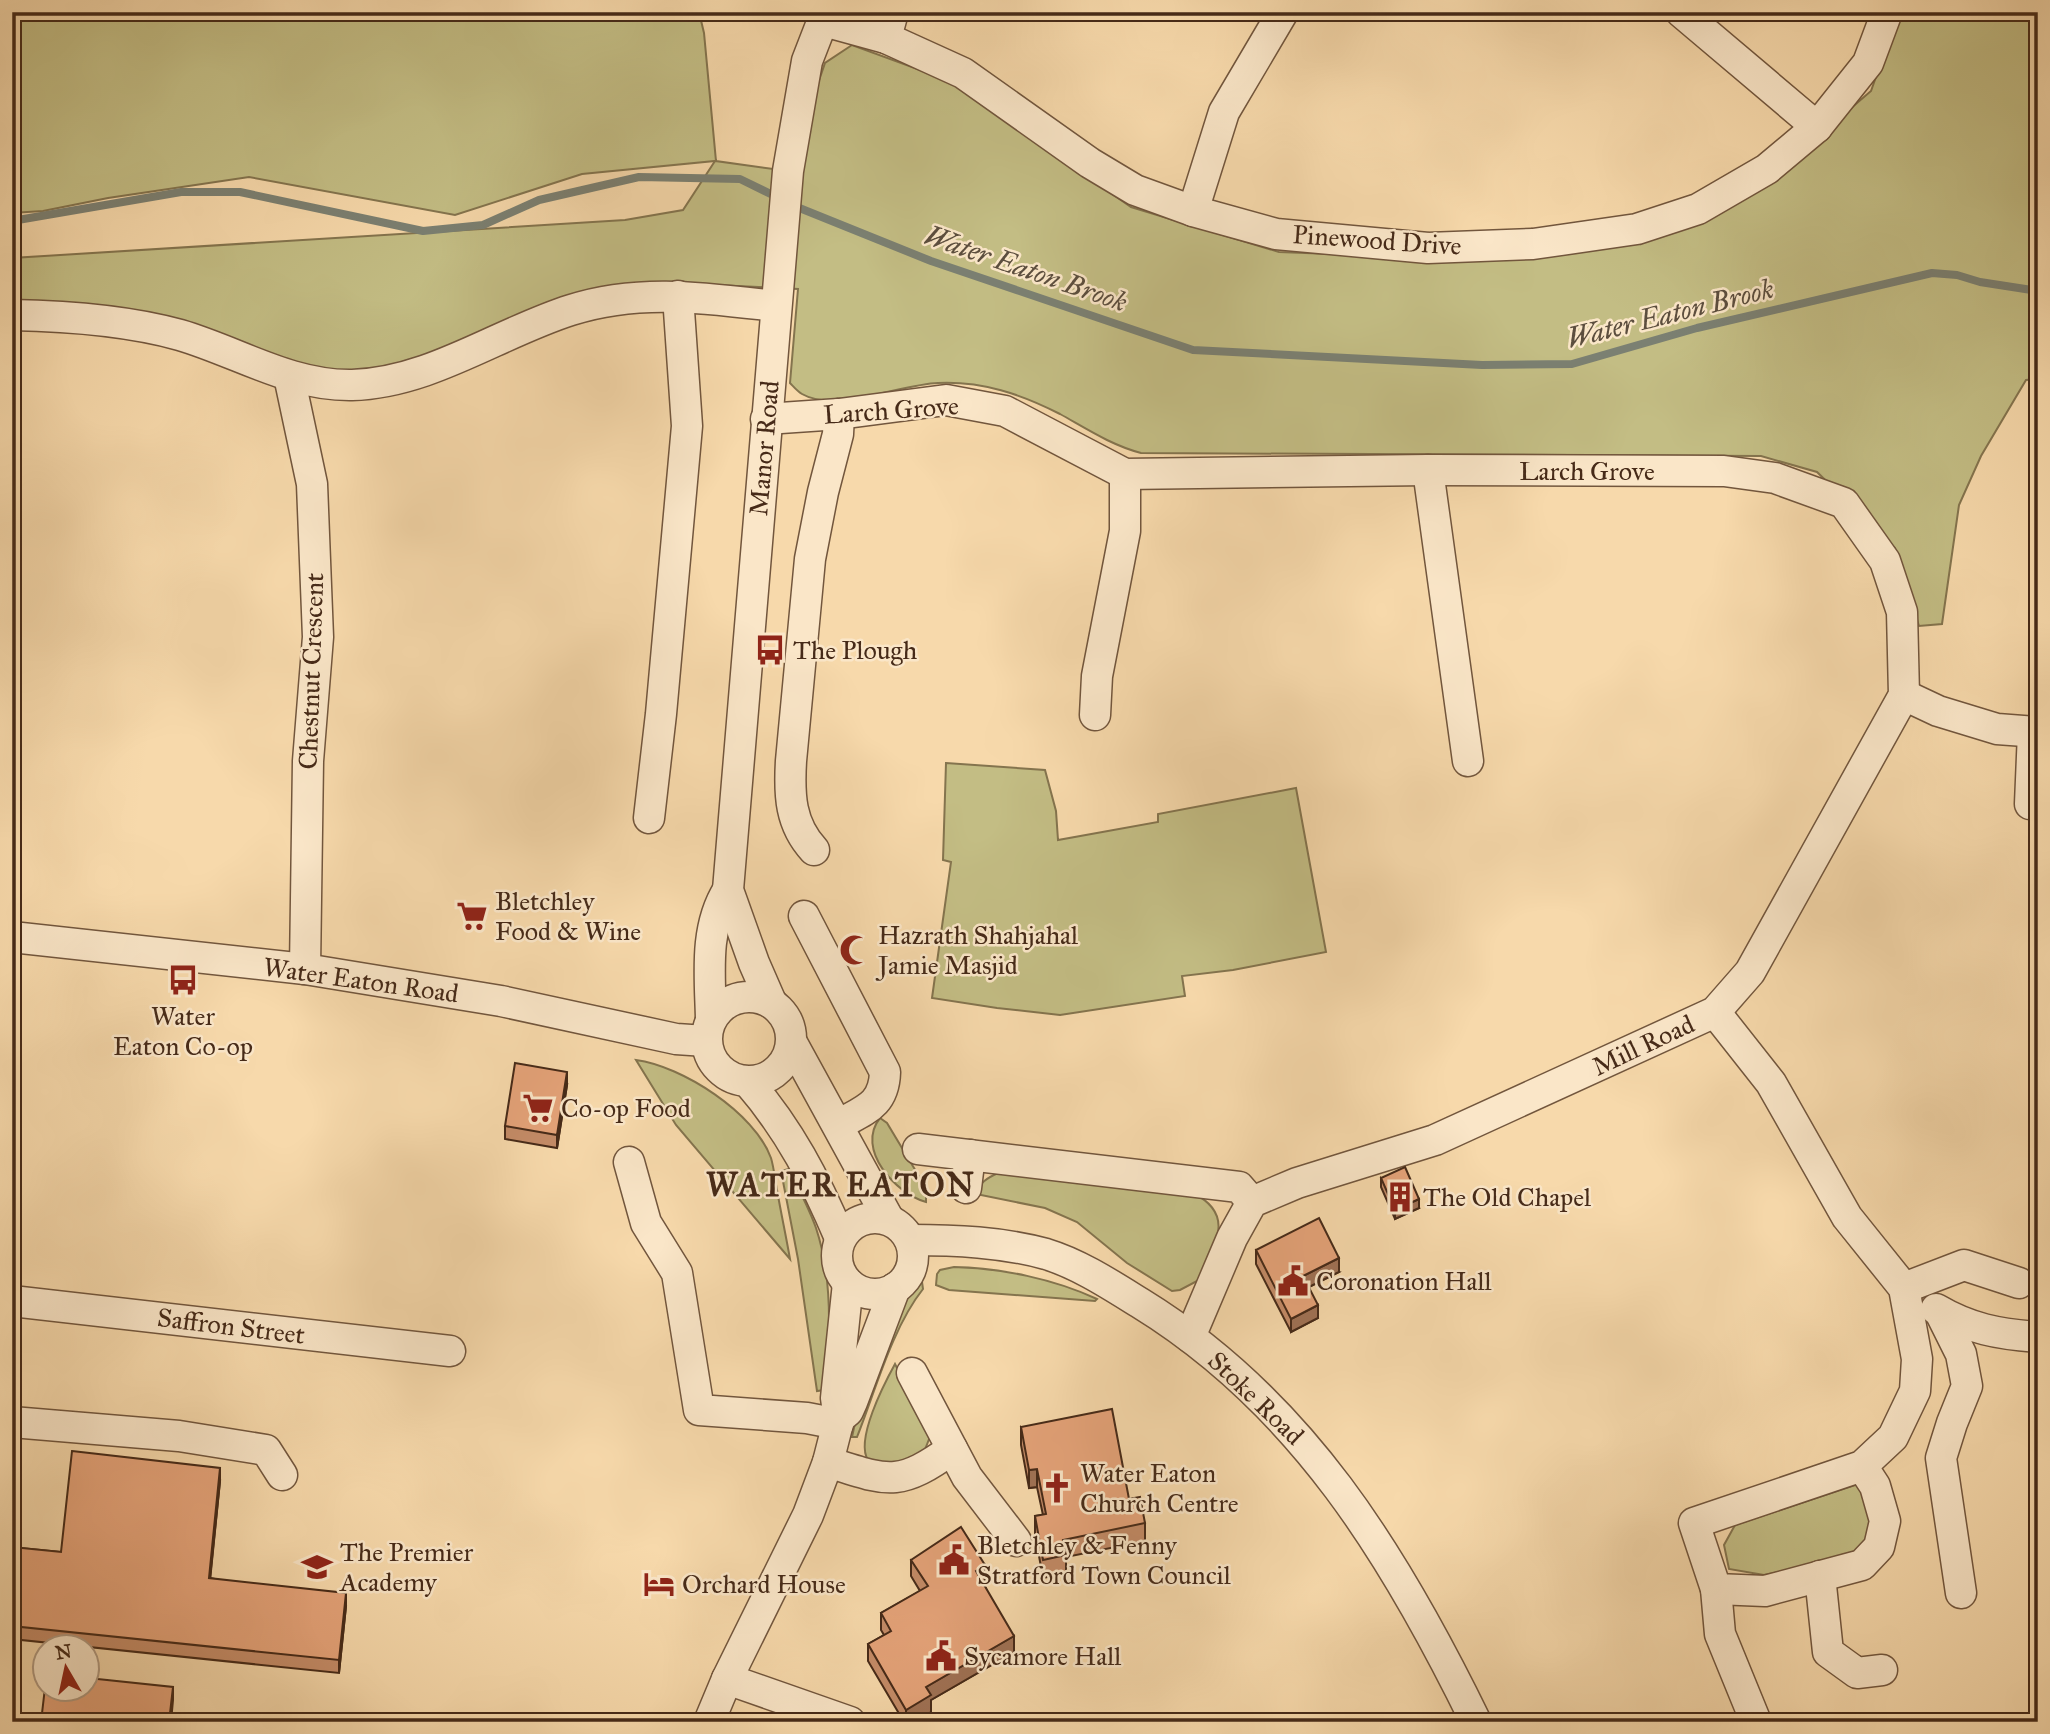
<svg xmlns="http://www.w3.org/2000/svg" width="2050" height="1734" viewBox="0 0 2050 1734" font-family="'IM FELL Great Primer',serif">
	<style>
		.green { fill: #c3bd84; stroke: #84744e; stroke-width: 2 }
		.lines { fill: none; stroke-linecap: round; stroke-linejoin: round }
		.stream { stroke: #7b8072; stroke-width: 8 }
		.minor-casing { stroke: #72563d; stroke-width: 33 }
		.minor { stroke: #fae6c8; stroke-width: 30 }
		.wall { fill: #c58c68; stroke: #462a18; stroke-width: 2 }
		.shaded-wall { fill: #a07255; stroke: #462a18; stroke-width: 2 }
		.building { fill: #e5a379; stroke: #462a18; stroke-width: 2 }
		.labels { text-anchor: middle; stroke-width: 5; stroke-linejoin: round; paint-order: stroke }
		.street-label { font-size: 26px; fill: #462a18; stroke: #fae6c8 }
		.poi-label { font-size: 26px; fill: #462a18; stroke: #fae6c8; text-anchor: start }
		.water-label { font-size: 28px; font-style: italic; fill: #5c4e3e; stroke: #fae6c8 }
		.district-label { font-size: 33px; font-weight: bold; letter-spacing: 2px; fill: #462a18; stroke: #fae6c8 }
	</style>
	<rect width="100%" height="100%" fill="#f7d9ab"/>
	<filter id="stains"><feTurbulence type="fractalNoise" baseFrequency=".00286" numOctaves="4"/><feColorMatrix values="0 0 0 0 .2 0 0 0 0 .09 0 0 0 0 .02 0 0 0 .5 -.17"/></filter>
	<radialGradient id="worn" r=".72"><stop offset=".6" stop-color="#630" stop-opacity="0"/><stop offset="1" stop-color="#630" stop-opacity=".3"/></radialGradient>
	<g class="green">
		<path d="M12,12H699L704,33L716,161L788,171L825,63L852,45L953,82L1131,207L1279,252L1410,257L1540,254L1778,171L1871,91L1899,12H2038V379L2026,380L1981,456L1959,505L1942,624L1919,626L1895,548L1817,472L1761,456L1141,453C1111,445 1087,429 1060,414C1021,394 982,381 938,383C902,384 835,413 802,394C797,391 793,386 790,383L798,289L694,284L459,345L382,369L338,372L12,306V258L625,220L683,210L715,161L582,174L455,215L249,177L108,198L43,211L12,213Z"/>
		<path d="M946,763L1045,770L1056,811L1058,840L1158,822V814L1296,788L1326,952L1233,970L1182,976L1185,996L1060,1015L997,1008L932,998L951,862L943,860Z"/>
		<path d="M636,1060C682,1066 755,1113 771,1158C774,1168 775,1180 777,1190C781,1213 786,1236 790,1259L676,1125Z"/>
		<path d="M880,1118L887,1123L926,1188V1202C896,1194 855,1149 880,1118Z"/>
		<path d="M789,1169C798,1188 809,1208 816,1228C833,1279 831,1337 824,1390L817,1391L798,1259L781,1171Z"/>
		<path d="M998,1173L1193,1193C1237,1215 1214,1246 1199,1280L1180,1290L1172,1291L1127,1263L1077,1222L1045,1208L976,1194C979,1183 987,1178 998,1173Z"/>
		<path d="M954,1267C1001,1268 1054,1279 1097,1299L1095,1301L949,1290L936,1285L937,1274L940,1270Z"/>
		<path d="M922,1282L923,1289C892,1328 875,1392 857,1437H852L862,1391L907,1291Z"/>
		<path d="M895,1364L931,1434L924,1452L895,1467L868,1460C855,1440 884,1384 895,1364Z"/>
		<path d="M1858,1484L1874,1525L1857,1556L1764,1575L1729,1569L1724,1545L1735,1525Z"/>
	</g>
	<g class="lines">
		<g class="stream">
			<path d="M792,205L931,261L1193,350L1482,365L1572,364L1697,328L1932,273L1957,275L1980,282L2038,291"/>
			<path d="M12,221L181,192H240L423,231L483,225L539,200L639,177L740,179L781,199"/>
		</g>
		<g class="minor-casing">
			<g id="minor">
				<path d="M1681,12L1817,127"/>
				<path d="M824,21L886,38L963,73L1090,163L1135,190L1193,211L1276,234L1428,248L1533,244L1637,229L1698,209L1767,169L1817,127L1868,63L1887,12"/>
				<path d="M886,38L893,12"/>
				<path d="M1193,211L1224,112L1283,12"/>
				<path d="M12,315C65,316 130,321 180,335C238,352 290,386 352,385C430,383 498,333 571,310C639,288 706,298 775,306"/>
				<path d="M289,376L312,484L318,637L308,761L305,969"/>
				<path d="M766,419L839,414L946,400L1005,411L1125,474L1428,470L1724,471L1775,478L1844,503L1885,561L1902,612L1904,695L1750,972L1715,1012L1435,1140L1297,1183L1252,1202L1232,1238L1190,1337"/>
				<path d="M1428,470L1468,761"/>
				<path d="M1904,695L1938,711L1997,729L2038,732"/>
				<path d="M1095,715L1097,676L1125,531V474"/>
				<path d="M2030,804L2033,732"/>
				<path d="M649,818L661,714L687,426L678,296"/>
				<path d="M814,850C790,824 789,795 791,761L810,559L823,492L838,434L839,414"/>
				<path d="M804,916L885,1072C884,1106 864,1110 838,1125"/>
				<path d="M12,937L305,969L501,1001L676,1039L706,1041"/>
				<circle cx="749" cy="1039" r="42"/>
				<path d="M771,1002L754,963L728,890L788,171L807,61L826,12"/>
				<path d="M1715,1012L1771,1083L1847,1217L1904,1288L1917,1359L1915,1391L1893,1437L1862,1466L1694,1523L1716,1589L1765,1591L1862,1565L1879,1547L1885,1521L1875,1486L1862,1466"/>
				<path d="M711,1019C710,976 704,928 728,890"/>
				<path d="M792,1043L889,1220"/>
				<path d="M748,1082C789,1129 816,1181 840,1238"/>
				<path d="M918,1149L1239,1187L1252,1202"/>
				<path d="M629,1162L646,1223L677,1273L699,1410L807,1418L838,1424"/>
				<path d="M966,1188L970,1155"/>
				<circle cx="875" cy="1256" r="38"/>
				<path d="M910,1240C955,1240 1002,1242 1046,1254C1079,1264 1111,1285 1140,1303C1301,1402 1395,1556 1476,1722"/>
				<path d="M1904,1288L1964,1265L2019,1283"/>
				<path d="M12,1301L450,1351"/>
				<path d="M1936,1309C1970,1329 1998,1334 2038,1337"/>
				<path d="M1940,1312L1961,1354L1967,1386L1952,1423L1941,1458L1961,1593"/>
				<path d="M912,1373L967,1477L1016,1541"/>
				<path d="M842,1416L848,1411L852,1402L895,1288"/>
				<path d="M12,1422L179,1436L266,1450L282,1475"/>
				<path d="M828,1462C888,1481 898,1488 952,1449"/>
				<path d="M1820,1576L1828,1652L1857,1673L1882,1670"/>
				<path d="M1716,1589L1720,1634L1756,1722"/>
				<path d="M727,1679L850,1722"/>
				<path d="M709,1722L727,1679L808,1515L828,1462L839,1419L836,1398L848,1283"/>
			</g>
		</g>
		<use href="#minor" class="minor"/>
	</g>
	<g class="wall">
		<path d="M567,1085L557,1148L505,1139V1126Z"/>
		<path d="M1381,1178L1419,1208L1395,1219L1381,1187Z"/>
		<path d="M1256,1250L1339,1272L1309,1287L1318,1318L1291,1332L1256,1264Z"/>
		<path d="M1021,1427L1129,1499L1145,1523V1541L1066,1557V1573L1043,1578L1035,1534V1516L1043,1515L1037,1487L1029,1488L1021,1445Z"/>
		<path d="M220,1481L210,1578L346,1606L339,1673L12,1639V1547L61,1552Z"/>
		<path d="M911,1560L985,1581L983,1582L1014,1652L931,1700V1712L913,1722H904L868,1661V1644L884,1635L881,1630V1613L920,1591L911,1576Z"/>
	</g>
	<g class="shaded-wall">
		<path d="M567,1072V1085L557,1148V1135Z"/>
		<path d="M1419,1199V1208L1395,1219V1210Z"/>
		<path d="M1339,1258V1272L1303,1290V1276Z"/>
		<path d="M1318,1305V1318L1291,1332V1319Z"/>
		<path d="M220,1468V1481L209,1591V1578Z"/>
		<path d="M1037,1469V1487L1029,1488V1470Z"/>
		<path d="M985,1565V1581L976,1587V1571Z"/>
		<path d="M346,1593V1606L339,1673V1660Z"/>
		<path d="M1014,1636V1652L931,1700V1712L913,1722H906V1710L926,1687Z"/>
		<path d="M173,1687V1700L171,1722H169Z"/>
	</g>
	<g class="building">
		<path d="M515,1063L567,1072L557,1135L505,1126Z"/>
		<path d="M1405,1167L1419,1199L1395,1210L1381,1178Z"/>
		<path d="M1319,1218L1339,1258L1303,1276L1318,1305L1291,1319L1256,1250Z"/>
		<path d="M1112,1409L1129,1499L1140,1497L1145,1523L1063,1540L1066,1555L1043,1560L1035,1516L1046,1514L1037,1469L1029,1470L1021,1427Z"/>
		<path d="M72,1451L220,1468L209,1578L346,1593L339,1660L12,1626V1547L61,1552Z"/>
		<path d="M961,1527L985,1565L976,1571L1014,1636L926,1687L931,1695L906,1710L868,1644L891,1631L881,1613L928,1586L911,1560Z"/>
		<path d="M88,1678L173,1687L169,1722H41L46,1679V1689H88Z"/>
	</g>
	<defs>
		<g id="bus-bare" transform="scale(2.415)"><path d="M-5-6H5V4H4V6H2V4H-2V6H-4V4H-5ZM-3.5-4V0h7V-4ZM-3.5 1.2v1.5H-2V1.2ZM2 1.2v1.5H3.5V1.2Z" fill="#8f2418" stroke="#fae6c8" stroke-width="2.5" paint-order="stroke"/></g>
		<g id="supermarket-bare" transform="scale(2.415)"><path d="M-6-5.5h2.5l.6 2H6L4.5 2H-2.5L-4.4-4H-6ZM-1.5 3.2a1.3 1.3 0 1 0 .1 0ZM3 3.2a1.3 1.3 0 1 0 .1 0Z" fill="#8f2418" stroke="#fae6c8" stroke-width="2.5" paint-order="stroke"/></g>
		<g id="mosque-bare" transform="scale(2.415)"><path d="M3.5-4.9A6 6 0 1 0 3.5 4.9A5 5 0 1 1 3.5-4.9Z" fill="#8f2418" stroke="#fae6c8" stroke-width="2.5" paint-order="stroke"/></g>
		<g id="building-bare" transform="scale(2.415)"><path d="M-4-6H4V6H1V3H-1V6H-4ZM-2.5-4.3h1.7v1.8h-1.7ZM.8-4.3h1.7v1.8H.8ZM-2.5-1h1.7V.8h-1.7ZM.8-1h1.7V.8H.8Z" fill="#8f2418" stroke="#fae6c8" stroke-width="2.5" paint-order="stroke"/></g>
		<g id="civic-bare" transform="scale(2.415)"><path d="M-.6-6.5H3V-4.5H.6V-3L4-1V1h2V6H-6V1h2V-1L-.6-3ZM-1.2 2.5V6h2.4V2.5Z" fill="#8f2418" stroke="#fae6c8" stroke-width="2.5" paint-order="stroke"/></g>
		<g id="church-bare" transform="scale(2.415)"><path d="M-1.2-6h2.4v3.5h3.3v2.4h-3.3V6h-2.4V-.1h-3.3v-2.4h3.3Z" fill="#8f2418" stroke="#fae6c8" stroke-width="2.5" paint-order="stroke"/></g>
		<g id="school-bare" transform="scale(2.415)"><path d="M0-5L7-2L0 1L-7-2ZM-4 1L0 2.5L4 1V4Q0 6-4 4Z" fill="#8f2418" stroke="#fae6c8" stroke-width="2.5" paint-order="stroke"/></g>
		<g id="hotel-bare" transform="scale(2.415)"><path d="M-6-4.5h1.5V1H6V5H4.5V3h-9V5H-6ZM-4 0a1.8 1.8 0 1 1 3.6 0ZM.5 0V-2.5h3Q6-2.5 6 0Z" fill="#8f2418" stroke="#fae6c8" stroke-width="2.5" paint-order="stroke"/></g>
	</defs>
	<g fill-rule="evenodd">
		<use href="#bus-bare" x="770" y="650"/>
		<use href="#supermarket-bare" x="472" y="916"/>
		<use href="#mosque-bare" x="855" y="950"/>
		<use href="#bus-bare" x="183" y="980"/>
		<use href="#supermarket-bare" x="538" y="1108"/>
		<use href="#building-bare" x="1400" y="1197"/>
		<use href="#civic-bare" x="1293" y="1281"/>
		<use href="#church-bare" x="1057" y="1488"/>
		<use href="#civic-bare" x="954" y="1560"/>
		<use href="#school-bare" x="317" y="1567"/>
		<use href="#hotel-bare" x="659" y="1584"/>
		<use href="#civic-bare" x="941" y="1656"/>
	</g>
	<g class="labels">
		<g class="street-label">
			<text transform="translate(1377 240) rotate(4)" y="9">Pinewood Drive</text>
			<text transform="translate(891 410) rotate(-4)" y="9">Larch Grove</text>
			<text transform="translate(764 448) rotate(-85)" y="9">Manor Road</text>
			<text x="1587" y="480">Larch Grove</text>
			<text transform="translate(311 671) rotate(-88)" y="9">Chestnut Crescent</text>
			<text transform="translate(361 980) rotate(8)" y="9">Water Eaton Road</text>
			<text transform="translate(1643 1045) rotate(-25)" y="9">Mill Road</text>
			<text transform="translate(231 1326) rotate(7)" y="9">Saffron Street</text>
			<text transform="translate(1256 1398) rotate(44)" y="9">Stoke Road</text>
		</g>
		<g class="poi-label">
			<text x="793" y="659">The Plough</text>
			<text x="495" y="910">Bletchley<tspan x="495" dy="30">Food &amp; Wine</tspan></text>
			<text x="878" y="944">Hazrath Shahjahal<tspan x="878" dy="30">Jamie Masjid</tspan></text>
			<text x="183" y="1025" text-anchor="middle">Water<tspan x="183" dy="30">Eaton Co-op</tspan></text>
			<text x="561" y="1117">Co-op Food</text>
			<text x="1423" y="1206">The Old Chapel</text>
			<text x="1316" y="1290">Coronation Hall</text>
			<text x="1080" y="1482">Water Eaton<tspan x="1080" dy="30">Church Centre</tspan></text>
			<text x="977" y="1554">Bletchley &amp; Fenny<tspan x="977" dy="30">Stratford Town Council</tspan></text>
			<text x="340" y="1561">The Premier<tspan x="340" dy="30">Academy</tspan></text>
			<text x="682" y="1593">Orchard House</text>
			<text x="964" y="1665">Sycamore Hall</text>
		</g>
		<g class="water-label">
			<text transform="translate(1026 268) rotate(19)" y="10">Water Eaton Brook</text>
			<text transform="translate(1670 313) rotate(-14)" y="10">Water Eaton Brook</text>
		</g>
		<g class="district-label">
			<text x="841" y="1196">WATER EATON</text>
		</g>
	</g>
	<rect width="2050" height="1734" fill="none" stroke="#f7d9ab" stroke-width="42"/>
	<rect x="14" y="14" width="2022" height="1706" fill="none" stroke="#462a18" stroke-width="3.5"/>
	<rect x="21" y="21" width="2008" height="1692" fill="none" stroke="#462a18" stroke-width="2"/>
	<g transform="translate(66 1668) rotate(351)"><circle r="33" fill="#fae6c8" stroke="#b29b82" stroke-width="2"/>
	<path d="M0-5L12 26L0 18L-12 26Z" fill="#8f2418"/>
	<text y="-10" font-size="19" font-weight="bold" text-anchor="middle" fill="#462a18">N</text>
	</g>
	<rect width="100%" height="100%" filter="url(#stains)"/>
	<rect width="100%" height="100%" fill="url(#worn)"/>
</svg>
